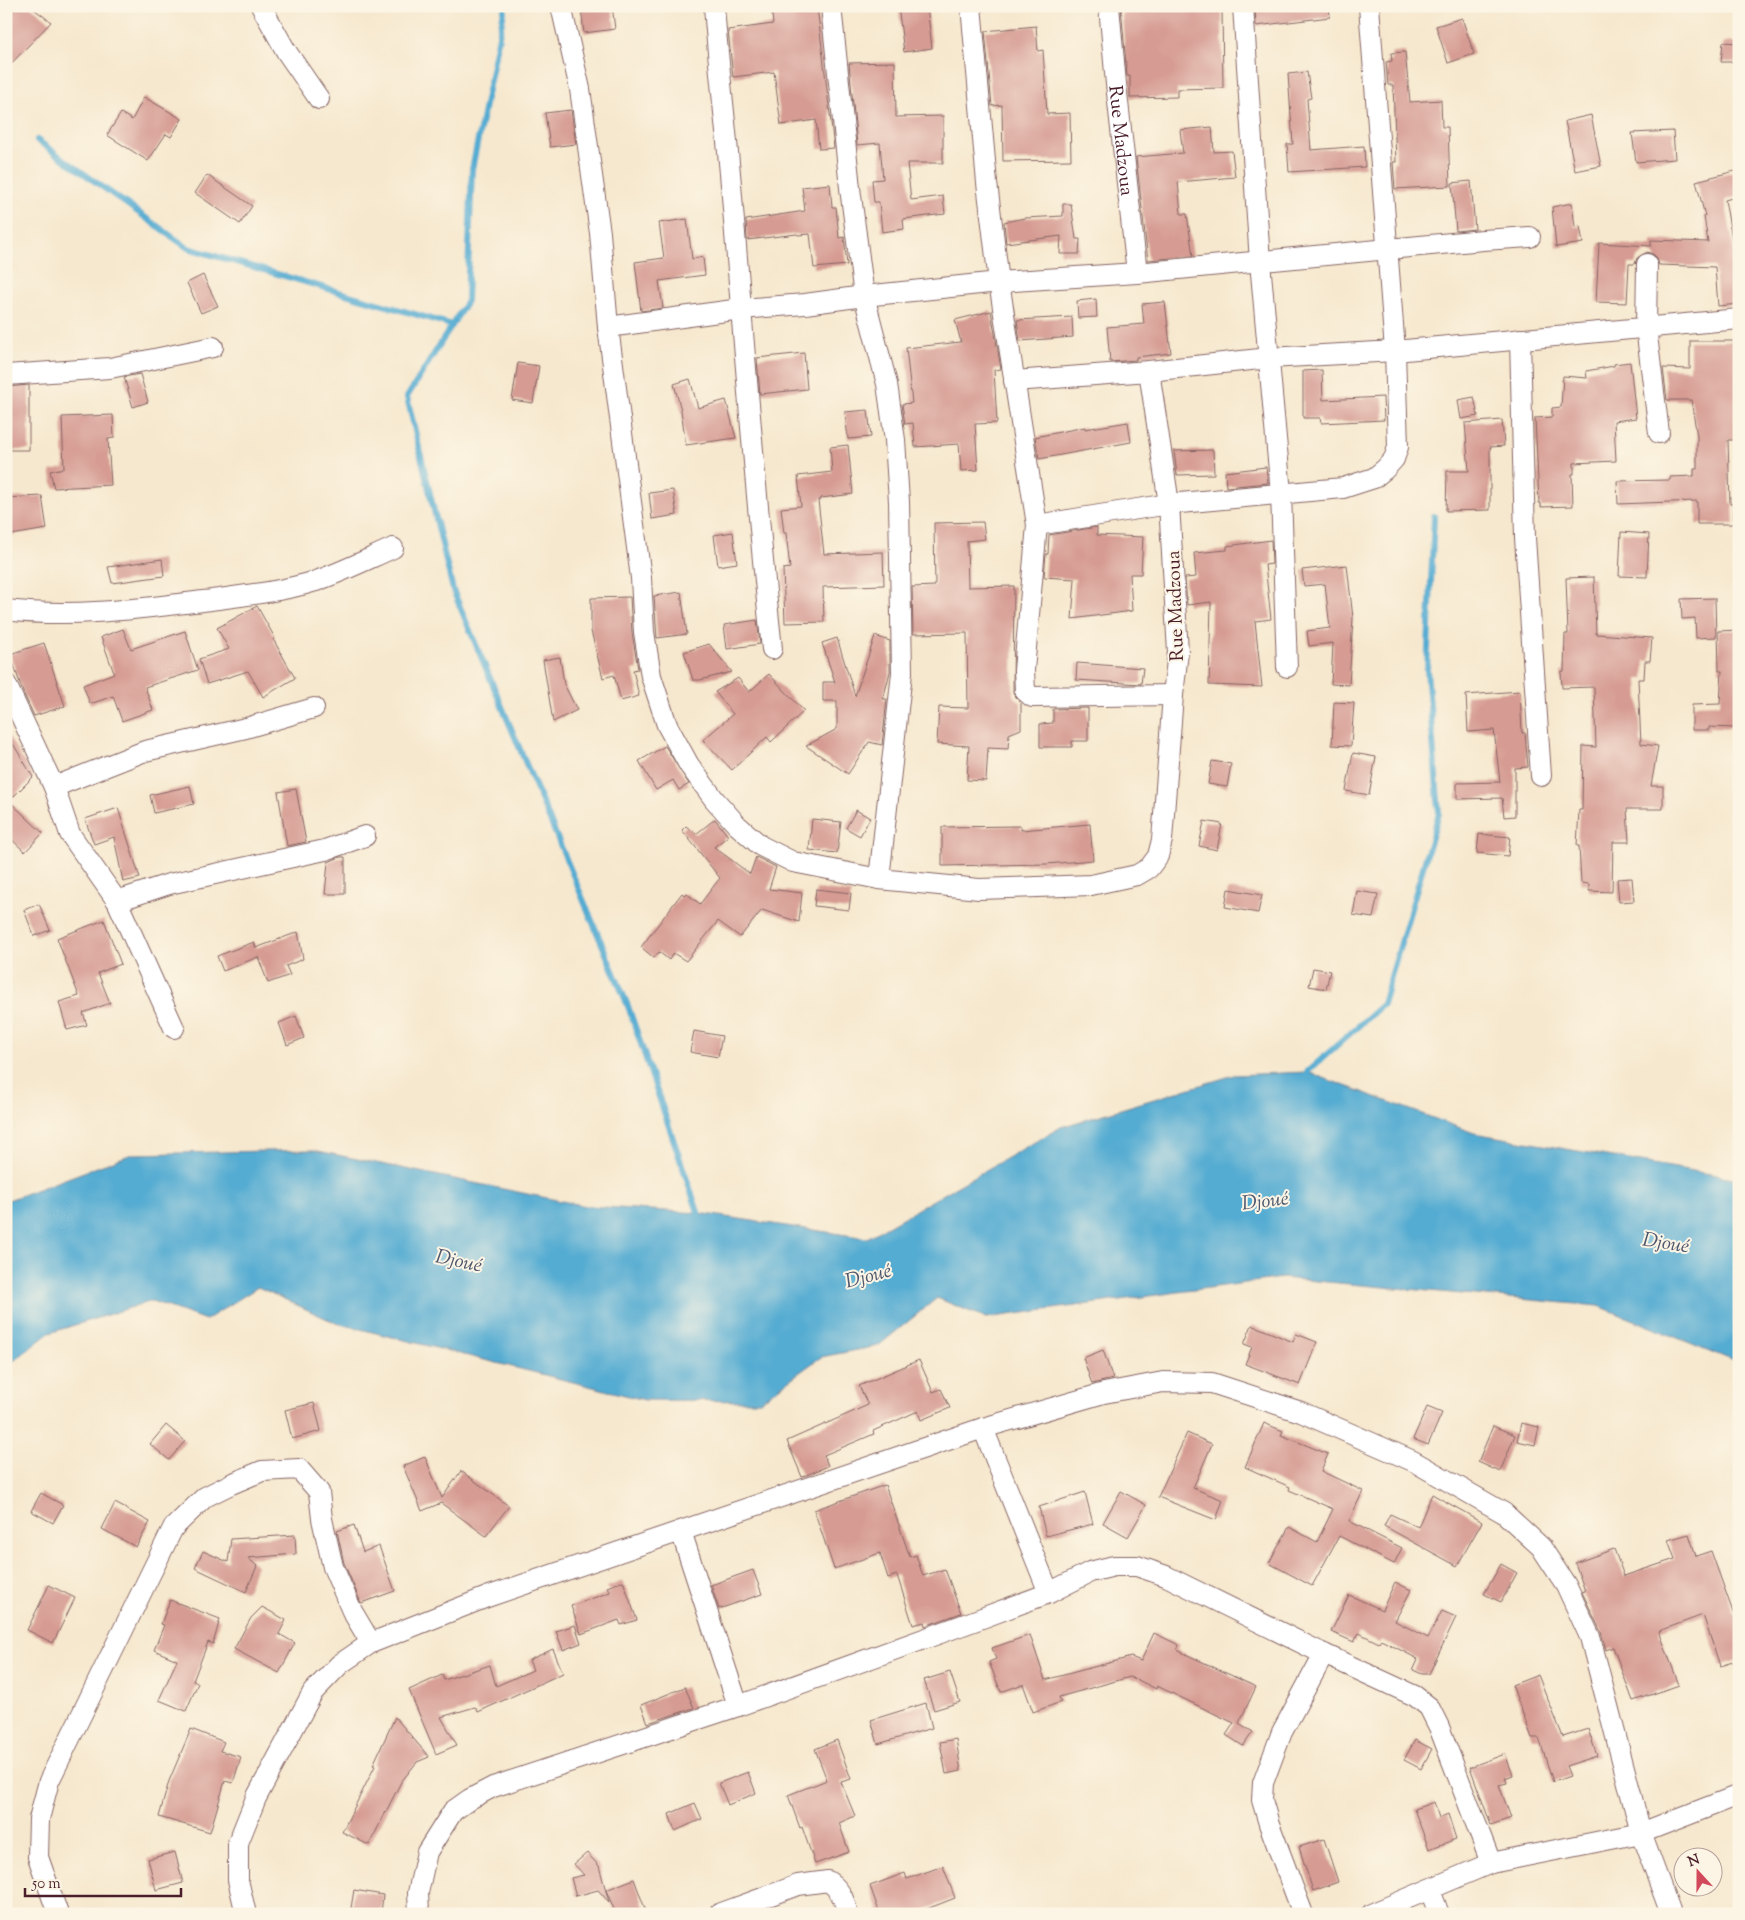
<svg xmlns="http://www.w3.org/2000/svg" width="1745" height="1920" viewBox="0 0 1745 1920" font-family="'Sorts Mill Goudy',serif">
	<style>
		.water { fill: #55acd2; stroke: #50667e }
		.lines { fill: none; stroke-linecap: round; stroke-linejoin: round }
		.stream { stroke: #55acd2; stroke-width: 6 }
		.building { fill: #d69b93 }
		.street-casing { stroke: #866564; stroke-width: 22 }
		.street { stroke: #fff; stroke-width: 20 }
		.labels { text-anchor: middle; stroke-width: 4; stroke-linejoin: round; paint-order: stroke }
		.street-label { font-size: 19px; fill: #4a1f2b; stroke: #fcf5e5 }
		.water-label { font-size: 20px; font-style: italic; fill: #4e576e; stroke: #fcf5e5 }
	</style>
	<rect width="100%" height="100%" fill="#fcf5e5"/>
	<filter id="ink" filterUnits="userSpaceOnUse"><feTurbulence type="fractalNoise" baseFrequency=".02" numOctaves="2"/><feDisplacementMap in="SourceGraphic" scale="10" xChannelSelector="R" yChannelSelector="G"/><feConvolveMatrix kernelMatrix="1 2 1 2 8 2 1 2 1" color-interpolation-filters="sRGB"/></filter>
	<filter id="wash" filterUnits="userSpaceOnUse"><feTurbulence type="fractalNoise" baseFrequency=".0096" numOctaves="4" result="noise"/><feDisplacementMap in="SourceGraphic" scale="20" xChannelSelector="R" yChannelSelector="G"/><feGaussianBlur stdDeviation="1.12" result="paint"/><feColorMatrix in="noise" values="0 0 0 0 0 0 0 0 0 0 0 0 0 0 0 0 0 1.4 0 .05"/><feComposite in="paint" operator="in"/></filter>
	<g filter="url(#wash)">
		<rect width="100%" height="100%" fill="#f6e8ce"/>
		<path class="water" d="M1307,1072L1474,1133L1739,1179V1363L1599,1306L1282,1278L986,1318L937,1298L878,1346L821,1357L760,1401L645,1400L336,1323L258,1287L206,1320L152,1301L49,1333L6,1367V1201L132,1154L313,1150L586,1206L699,1213L867,1238L1061,1127L1234,1075Z"/>
		<g class="lines">
			<g class="stream">
				<path d="M505,6L472,169L467,301L407,397L453,590L628,1006L701,1221"/>
				<path d="M37,140L188,248L452,325"/>
				<path d="M1307,1072L1383,1004L1439,813L1427,670L1434,516"/>
			</g>
		</g>
		<g id="blocks">
			<g class="building">
				<path d="M6,6H30L51,22L6,69Z"/>
				<path d="M596,6H612L615,29L584,33L581,8Z"/>
				<path d="M771,6H817L834,148L819,149L816,120L781,125L774,72L733,77L728,30L773,24Z"/>
				<path d="M898,6H927L932,48L904,52Z"/>
				<path d="M1121,6H1222L1223,88L1177,89V97L1130,98V76H1127Z"/>
				<path d="M1255,6H1329L1330,17L1256,26Z"/>
				<path d="M1462,18L1474,54L1448,63L1436,26Z"/>
				<path d="M1036,26L1038,51L1043,50L1047,114L1070,113L1071,160L1003,161L1002,105L992,106L985,31Z"/>
				<path d="M1723,42L1739,43V62H1721Z"/>
				<path d="M1405,52L1410,102L1441,100L1442,127H1448L1450,186L1395,189L1393,162H1396L1393,85H1388L1386,62L1392,61L1391,53Z"/>
				<path d="M895,62L896,117L943,116V163H907L911,200L943,196L945,214L903,219L904,229L882,232L879,202H874L872,180L883,179L880,143L857,145L849,63Z"/>
				<path d="M1307,72L1311,98L1307,99L1311,150L1364,146L1365,167L1289,172L1287,144H1293L1288,74Z"/>
				<path d="M144,97L182,119L171,137L166,134L148,161L107,135L121,113L132,120Z"/>
				<path d="M571,110L576,144L550,147L545,113Z"/>
				<path d="M1591,115L1601,166L1575,171L1565,121Z"/>
				<path d="M1212,127L1214,152L1232,151L1235,177L1178,182L1181,214H1187L1193,256L1148,260L1136,157L1183,153L1180,130Z"/>
				<path d="M1673,131L1675,159L1636,162L1632,133Z"/>
				<path d="M1739,170V196L1725,200L1735,255L1739,304L1718,306L1715,267L1659,265L1657,258L1653,254L1647,252L1637,258L1635,264H1629L1627,303L1596,302L1599,243L1651,246V240L1708,242L1704,216H1705L1696,181Z"/>
				<path d="M207,175L252,206L240,224L195,193Z"/>
				<path d="M1471,181L1475,229L1456,231L1452,183Z"/>
				<path d="M830,184L832,207H836L839,238L844,237L847,265L814,268L810,234L798,235L797,234L747,240L746,220L805,211L802,187Z"/>
				<path d="M1572,203L1575,227L1580,226L1583,243L1556,247L1552,207Z"/>
				<path d="M1063,204H1071L1076,239H1080L1079,254H1060L1061,236L1006,243L1004,222L1025,218L1063,216Z"/>
				<path d="M687,219L692,259L703,257L705,275L659,281L663,308L641,311L635,262L664,258L659,223Z"/>
				<path d="M203,275L218,306L201,313L187,283Z"/>
				<path d="M1096,299L1097,317L1078,318L1077,301Z"/>
				<path d="M1165,302L1171,353L1136,357V360L1110,362L1107,327L1144,324L1142,304Z"/>
				<path d="M991,311L1001,369L994,370L997,423L975,424L978,470L961,471L959,444L915,447L913,423L905,424L902,404L912,403L906,348L961,342L955,320Z"/>
				<path d="M1072,317L1073,337L1020,341L1017,320Z"/>
				<path d="M1690,341H1739V440H1728L1730,504H1733L1734,524H1697V501L1618,504L1617,481L1670,480V477L1694,476V469H1697V436L1691,400H1667L1663,368L1690,369Z"/>
				<path d="M804,353L807,389L760,394L757,358Z"/>
				<path d="M1630,362L1636,418L1614,421L1616,461L1574,463V474H1572L1573,506L1541,507V503H1539L1535,418L1552,417V408L1561,407L1563,376L1587,378L1586,371L1614,366V364Z"/>
				<path d="M518,363L539,366L533,403L512,400Z"/>
				<path d="M1322,370L1323,400L1383,397L1384,420L1321,423L1320,418H1303V371Z"/>
				<path d="M140,374L148,402L133,407L124,377Z"/>
				<path d="M690,379L698,408L726,400L736,438L686,445L681,410L674,384Z"/>
				<path d="M29,385V450H6V387Z"/>
				<path d="M1474,397L1478,416L1461,419L1458,400Z"/>
				<path d="M868,410L871,437L848,439L845,412Z"/>
				<path d="M113,415L114,438L108,439L111,485L54,488L50,471L64,468L62,417Z"/>
				<path d="M1502,420L1504,446L1490,447V510L1446,511L1447,471H1469L1465,423Z"/>
				<path d="M1128,422L1131,442L1039,459L1035,437L1085,427V429Z"/>
				<path d="M848,445L853,494L821,498V500H818L824,554L883,552L884,585L823,587L824,622L785,623L783,569L790,568L786,533H784L781,508L801,506L798,476L832,472L830,447Z"/>
				<path d="M1213,450L1214,474L1177,475L1174,451Z"/>
				<path d="M1266,467L1268,483L1226,487L1225,472Z"/>
				<path d="M673,490L677,515L652,519L649,493Z"/>
				<path d="M42,496L47,529L11,535L6,510V498Z"/>
				<path d="M983,522L985,539L967,541L968,587L1014,586L1013,692L1015,697L1021,703V729L1009,734L1008,749L988,748L986,781L967,780L969,746L937,744L939,707L968,708L967,633L913,634L912,587L935,586L934,523Z"/>
				<path d="M1097,527V535L1143,537L1141,574H1130L1132,611L1072,619L1075,579L1044,577L1046,554H1048L1049,535Z"/>
				<path d="M733,532L737,563L718,566L714,535Z"/>
				<path d="M1621,532L1649,534L1647,577L1619,576Z"/>
				<path d="M1271,540L1272,564L1265,565L1271,619L1255,621L1262,687L1209,685L1211,602L1187,605L1185,578L1196,577L1194,553L1227,550V546Z"/>
				<path d="M162,559L164,576L112,583L108,567Z"/>
				<path d="M1347,565L1353,618L1349,685L1331,684L1333,643L1309,646L1307,631L1330,628L1325,584L1304,586L1302,570Z"/>
				<path d="M1594,577L1596,634L1652,638L1650,661H1645L1644,679H1638L1641,744L1658,746L1651,786H1663V809H1627L1629,842H1613L1612,892L1589,891V884L1581,883L1579,846H1577L1579,810H1582L1583,746L1596,747L1594,687L1562,688L1561,672L1564,671L1565,634H1568L1566,578Z"/>
				<path d="M681,592L687,634L657,638L654,596Z"/>
				<path d="M630,597L632,633L638,669L633,670L639,696L621,701L614,675L603,678L591,631V598Z"/>
				<path d="M1715,598L1716,637L1696,638L1695,618L1682,619L1681,599Z"/>
				<path d="M257,606L275,638L273,639L295,678L263,697L248,671L207,684L199,659L229,649L217,628Z"/>
				<path d="M757,620L760,644L727,649L724,625Z"/>
				<path d="M123,629L131,649L185,631L198,670L145,687L153,710L122,721L113,696L90,704L83,685L114,673L101,637Z"/>
				<path d="M1739,630V685L1736,728L1709,727V730H1692V705L1720,704L1722,671H1719L1718,631Z"/>
				<path d="M875,636L890,641V672L883,699H887L882,745L869,742L848,774L806,746L837,729V701H823V682H835L822,643L837,638L855,696Z"/>
				<path d="M44,643L65,706L34,716L23,692L10,654Z"/>
				<path d="M709,644L732,672L700,680H693L684,652Z"/>
				<path d="M560,657L564,684L577,710L553,722L543,660Z"/>
				<path d="M1077,663L1143,668L1141,684L1076,680Z"/>
				<path d="M769,674L804,711L771,742L767,737L732,770L703,740L733,714L715,692L738,678L749,692Z"/>
				<path d="M1520,691L1522,733H1525L1528,767L1515,768V816L1504,817L1502,798L1457,799V783L1500,782L1494,730L1468,732L1466,695Z"/>
				<path d="M1334,702L1354,703L1351,746L1332,745Z"/>
				<path d="M1088,708V741H1072V747H1040V724L1053,723V709Z"/>
				<path d="M6,732L33,777L9,801L43,833L25,852L6,834Z"/>
				<path d="M665,746L689,784L679,790L673,780L656,790L639,761Z"/>
				<path d="M1353,753L1376,757L1369,795L1346,791Z"/>
				<path d="M1212,761L1231,764L1227,787L1208,784Z"/>
				<path d="M190,786L194,804L154,813L150,795Z"/>
				<path d="M296,789L306,842L287,846L278,792Z"/>
				<path d="M118,808L140,878L123,882L114,837L94,844L85,819Z"/>
				<path d="M856,810L870,818L860,836L846,828Z"/>
				<path d="M715,819L728,836L714,847L750,874L756,857L776,867L769,889L802,893L799,922L762,910L740,937L718,921L686,961L673,953L669,960L659,952L654,958L641,947L682,893L684,895L686,893L700,904L720,878L682,830L686,826L696,834Z"/>
				<path d="M812,819L841,822L837,853L809,850Z"/>
				<path d="M1204,821L1222,824L1217,850L1199,846Z"/>
				<path d="M1090,824L1093,860L1047,864L942,866V827L1021,826V830Z"/>
				<path d="M1479,834L1510,837L1508,856L1477,853Z"/>
				<path d="M340,857H345V894H325L328,862Z"/>
				<path d="M1632,878L1634,901L1619,902L1617,879Z"/>
				<path d="M816,889L851,893L849,910L814,906Z"/>
				<path d="M1228,889L1262,895L1258,913L1225,907Z"/>
				<path d="M1357,891L1378,894L1373,918L1353,915Z"/>
				<path d="M39,904L50,930L34,936L24,910Z"/>
				<path d="M104,920L121,964L98,973L110,1003L83,1013L87,1025L67,1030L59,1002L79,996L57,938Z"/>
				<path d="M298,932L303,959L286,966L290,975L268,983L258,957L223,971L217,956L254,942L256,948Z"/>
				<path d="M1313,968L1330,971L1326,989L1309,986Z"/>
				<path d="M296,1016L304,1038L287,1045L279,1023Z"/>
				<path d="M694,1031L722,1036L718,1057L690,1052Z"/>
				<path d="M1252,1325L1293,1342L1296,1334L1317,1342L1300,1385L1245,1364L1252,1347L1244,1344Z"/>
				<path d="M1103,1350L1113,1379L1092,1384L1083,1358Z"/>
				<path d="M919,1360L933,1392L941,1389L950,1408L921,1420L918,1411L873,1431L874,1434L824,1455L828,1466L802,1477L787,1441L868,1405L859,1386Z"/>
				<path d="M314,1403L321,1431L292,1439L285,1410Z"/>
				<path d="M1427,1407L1442,1413L1428,1445L1413,1439Z"/>
				<path d="M1264,1423L1283,1431L1281,1435L1328,1454L1321,1471L1363,1491L1349,1521L1402,1548L1394,1564L1339,1536L1312,1586L1269,1563L1289,1527L1317,1542L1333,1509L1289,1490L1290,1487L1245,1467Z"/>
				<path d="M1521,1423L1539,1427L1535,1445L1517,1441Z"/>
				<path d="M166,1425L185,1441L169,1460L150,1444Z"/>
				<path d="M1493,1426L1515,1435L1500,1472L1478,1462Z"/>
				<path d="M1187,1433L1212,1444L1193,1488L1223,1500L1216,1520L1158,1497Z"/>
				<path d="M425,1457L442,1498L461,1471L509,1506L486,1536L441,1503L422,1511L403,1466Z"/>
				<path d="M885,1485L910,1557L916,1555L923,1576L945,1569L961,1613L925,1626L924,1622L913,1625L897,1575L888,1578L880,1553L834,1569L814,1510Z"/>
				<path d="M1121,1491L1146,1505L1128,1537L1103,1523Z"/>
				<path d="M1085,1492L1093,1524L1046,1536L1039,1507Z"/>
				<path d="M41,1493L63,1505L53,1523L31,1511Z"/>
				<path d="M1432,1494L1482,1522L1457,1566L1384,1526L1390,1514L1418,1527Z"/>
				<path d="M115,1503L150,1522L136,1547L102,1529Z"/>
				<path d="M354,1525L363,1552L379,1546L395,1591L361,1603L344,1563L337,1531Z"/>
				<path d="M1689,1534L1696,1556L1711,1551L1734,1615L1739,1613V1660L1720,1666L1703,1615L1662,1630L1659,1631L1679,1685L1633,1701L1613,1647L1606,1650L1601,1632L1582,1592L1585,1591L1575,1563L1614,1549L1624,1576L1675,1559L1668,1540Z"/>
				<path d="M295,1535L296,1554L248,1558L257,1566L246,1592L195,1568L203,1551L228,1562L231,1539Z"/>
				<path d="M1501,1564L1517,1573L1501,1602L1484,1594Z"/>
				<path d="M753,1570L762,1594L719,1609L711,1585Z"/>
				<path d="M623,1581L637,1620L621,1625L619,1620L581,1634L571,1606L610,1592L607,1587Z"/>
				<path d="M1395,1582L1411,1590L1395,1621L1428,1638L1442,1611L1456,1617L1429,1674H1422L1413,1670L1418,1659L1381,1640L1379,1643L1359,1633L1354,1642L1331,1632L1349,1595L1382,1610Z"/>
				<path d="M49,1585L75,1598L53,1643L27,1630Z"/>
				<path d="M170,1600L220,1619L213,1644L208,1642L193,1681L198,1683L186,1711L159,1700L177,1660L154,1650L164,1625L161,1624Z"/>
				<path d="M262,1607L286,1620L279,1634L295,1643L279,1673L234,1649L251,1618Z"/>
				<path d="M575,1625L581,1643L563,1650L556,1631Z"/>
				<path d="M1154,1633L1179,1645L1177,1650L1256,1687L1239,1723L1253,1732L1243,1746L1226,1735L1234,1723L1157,1686L1156,1689L1136,1679L1135,1680L1130,1677L1059,1697L1061,1702L1033,1712L1023,1684L1001,1692L989,1662L996,1659L992,1648L1030,1635L1045,1680L1131,1657L1141,1661Z"/>
				<path d="M553,1649L563,1673L478,1712L475,1707L441,1717L457,1745L436,1754L409,1690L442,1675L444,1680L490,1665L496,1686L533,1670L529,1660Z"/>
				<path d="M950,1672L960,1702L934,1710L924,1680Z"/>
				<path d="M1538,1675L1563,1737L1588,1729L1597,1756L1566,1766L1570,1776L1553,1782L1539,1738H1532L1512,1685Z"/>
				<path d="M685,1687L694,1708L648,1723L641,1705Z"/>
				<path d="M926,1703L932,1728L878,1744L871,1720Z"/>
				<path d="M395,1717L429,1757L417,1762L401,1782L369,1845L342,1832L375,1766L373,1765Z"/>
				<path d="M191,1729L224,1742L220,1751L241,1757L233,1783L225,1781L210,1832L159,1817L169,1781Z"/>
				<path d="M956,1739L961,1771L946,1774L940,1742Z"/>
				<path d="M837,1740L851,1779L841,1782L855,1816L839,1823L849,1852L815,1864L802,1827L800,1828L788,1795L827,1780L815,1749Z"/>
				<path d="M1415,1740L1432,1749L1421,1769L1404,1760Z"/>
				<path d="M1505,1754L1513,1775L1505,1778L1507,1783L1499,1785L1511,1818L1491,1825L1470,1767Z"/>
				<path d="M748,1772L756,1793L728,1805L719,1783Z"/>
				<path d="M1434,1802L1439,1818L1448,1814L1456,1839L1429,1849L1414,1809Z"/>
				<path d="M695,1803L702,1819L675,1831L669,1814Z"/>
				<path d="M1324,1839L1338,1882L1313,1891L1299,1847Z"/>
				<path d="M175,1852L183,1883L156,1890L148,1859Z"/>
				<path d="M587,1853L599,1866L609,1902L598,1890L576,1896L571,1878L584,1875L574,1864Z"/>
				<path d="M943,1866L955,1898L914,1914H880L870,1886L905,1873L907,1879Z"/>
				<path d="M634,1879L647,1914H616L606,1890Z"/>
				<path d="M354,1890L383,1895L381,1914H350Z"/>
			</g>
		</g>
	</g>
	<g filter="url(#ink)">
		<use href="#blocks" fill-opacity="0" stroke="#866564" stroke-width="1"/>
		<g class="lines">
			<g class="street-casing">
				<g id="street">
					<path d="M261,6L286,51L319,99"/>
					<path d="M561,6L580,89L600,233L608,327L641,578L644,632L651,676L667,725L689,765L714,799L737,825L761,846L793,862L879,879L979,889L1091,885L1137,875L1149,868L1158,856L1162,840L1173,695L1178,652L1169,504L1149,371"/>
					<path d="M714,6C719,74 728,141 733,209C745,356 756,503 772,649"/>
					<path d="M831,6L850,188L864,296L887,384L895,440L899,502L902,673L879,879"/>
					<path d="M971,6L987,183L999,282L1037,525L1024,670L1025,691L1032,697L1173,695"/>
					<path id="s1" d="M1109,6L1116,84L1137,273"/>
					<path d="M1243,6L1260,262L1281,493L1287,667"/>
					<path d="M1647,264L1646,327L1659,433"/>
					<path d="M608,327L741,309L805,304L864,296L999,282L1137,273L1483,240L1530,237"/>
					<path d="M1520,339L1525,538L1541,776"/>
					<path d="M6,375L110,368L213,347"/>
					<path d="M1014,381L1149,371L1269,358L1395,351L1739,319"/>
					<path d="M1037,525L1169,504L1343,488L1374,478L1385,469L1394,459L1398,447L1395,351L1369,6"/>
					<path d="M6,610C72,618 138,609 203,601C241,596 280,592 316,581C342,572 368,559 393,548"/>
					<path d="M6,684L54,787L70,834L117,901L174,1028"/>
					<path d="M54,787L145,751L246,728L314,708"/>
					<path d="M117,901L169,884L325,850L365,836"/>
					<path d="M983,1428L1049,1593"/>
					<path d="M681,1531L738,1706"/>
					<path d="M1430,1890L1439,1914"/>
					<path d="M58,1914L38,1857L39,1819L49,1781L173,1528L205,1497L231,1484L262,1471L299,1469L319,1492L322,1519L333,1567L352,1611L371,1643"/>
					<path d="M246,1914L238,1880V1843L256,1798L313,1692L340,1664L371,1643L487,1597L983,1428L1104,1393L1163,1382L1212,1383L1301,1412L1413,1461L1504,1513L1541,1547L1566,1585L1590,1637L1641,1833L1671,1914"/>
					<path d="M419,1914L418,1893L427,1852L453,1811L470,1799L493,1787L738,1706L982,1618L1049,1593L1090,1572L1114,1566H1137L1166,1576L1324,1654L1415,1696L1429,1707L1439,1727L1491,1863"/>
					<path d="M719,1914L798,1885L828,1881C841,1890 844,1899 848,1914"/>
					<path d="M1303,1914L1269,1824L1262,1800L1263,1783L1282,1732L1324,1654"/>
					<path d="M1371,1914L1491,1863L1641,1833L1739,1795"/>
				</g>
			</g>
			<use href="#street" class="street"/>
		</g>
	</g>
	<g class="labels">
		<g class="street-label">
			<text dy="7" stroke="none"><textPath href="#s1" startOffset="135">Rue Madzoua</textPath></text>
			<text transform="translate(1174 606) rotate(-92)" y="7">Rue Madzoua</text>
		</g>
		<g class="water-label">
			<text transform="translate(1265 1200) rotate(-7)" y="7">Djoué</text>
			<text transform="translate(1666 1242) rotate(9)" y="7">Djoué</text>
			<text transform="translate(459 1260) rotate(12)" y="7">Djoué</text>
			<text transform="translate(868 1275) rotate(-15)" y="7">Djoué</text>
		</g>
	</g>
	<rect width="1745" height="1920" fill="none" stroke="#fcf5e5" stroke-width="25"/>
	<g transform="translate(1698 1872) rotate(339)"><circle r="24" fill="#fcf5e5" stroke="#b59f9b"/>
	<path d="M0-4L9 19L0 12L-9 19Z" fill="#d1495b"/>
	<text y="-8" font-size="14" font-weight="bold" text-anchor="middle" fill="#4a1f2b">N</text>
	</g>
	<path d="M25 1888v8h156v-8" fill="none" stroke="#4a1f2b" stroke-width="2.5"/>
	<text x="32" y="1888" font-size="15" fill="#4a1f2b" stroke="#fcf5e5" stroke-width="4" paint-order="stroke">50 m</text>
</svg>
